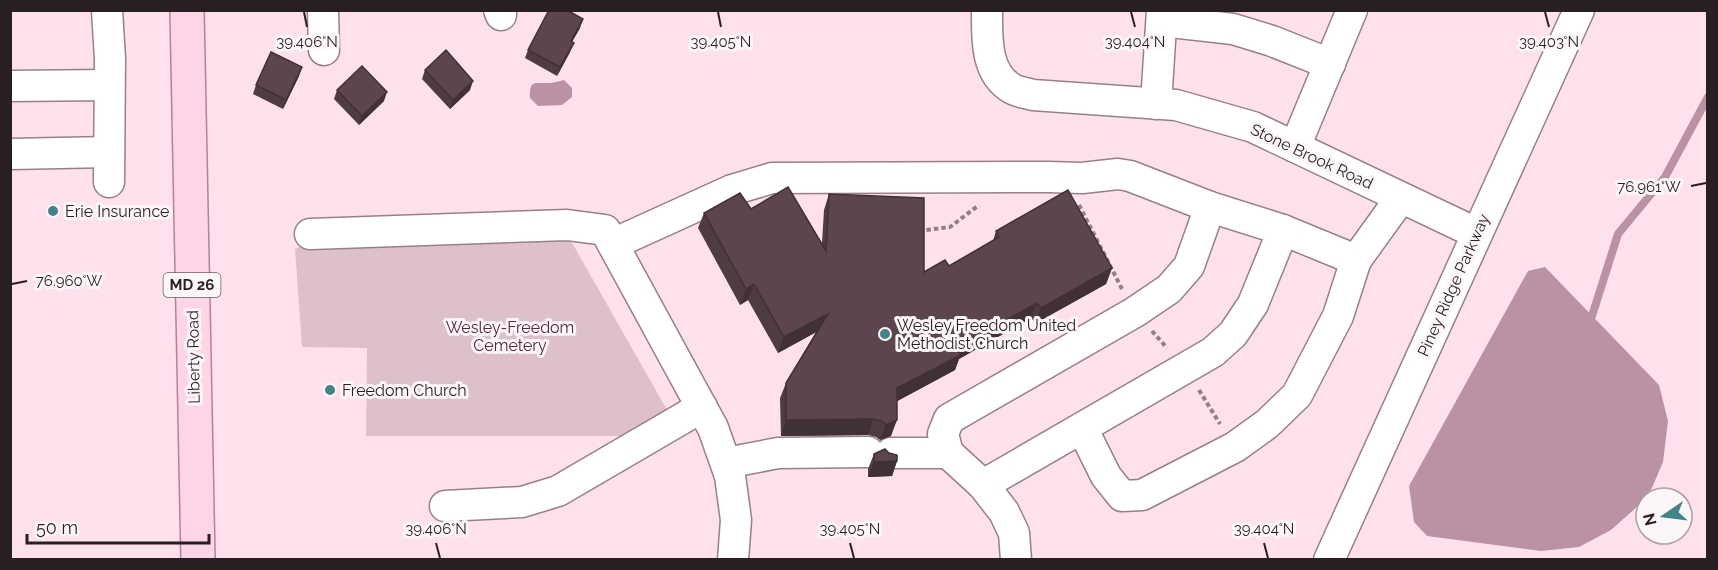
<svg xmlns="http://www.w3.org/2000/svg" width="1718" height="570" viewBox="0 0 1718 570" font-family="Raleway,sans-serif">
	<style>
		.green { fill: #dec0cc }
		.water { fill: #ba92a3 }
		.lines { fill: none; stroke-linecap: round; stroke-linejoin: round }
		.stream { stroke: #ba92a3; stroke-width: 8 }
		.minor-casing { stroke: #997f8a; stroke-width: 33 }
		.major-casing { stroke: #b28397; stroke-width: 36 }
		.path { stroke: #937f87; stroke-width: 4; stroke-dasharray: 4.5 3; stroke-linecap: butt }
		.minor { stroke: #fff; stroke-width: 30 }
		.major { stroke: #fdd5e6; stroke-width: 33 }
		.wall { fill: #4f3b44 }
		.shaded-wall { fill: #403037 }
		.building { fill: #5c454f; stroke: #403037; stroke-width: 1.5 }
		.ticks { fill: none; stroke: #291f23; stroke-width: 2 }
		.poi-dot { fill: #3e868b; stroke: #fcf6f8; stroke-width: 2 }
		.labels { text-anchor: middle; stroke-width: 6; stroke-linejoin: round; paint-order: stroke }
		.shield { fill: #fcf6f8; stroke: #686063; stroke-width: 1.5 }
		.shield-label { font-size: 15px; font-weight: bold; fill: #291f23 }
		.street-label { font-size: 16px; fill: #291f23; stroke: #fcf6f8 }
		.poi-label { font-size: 16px; fill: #291f23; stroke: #fcf6f8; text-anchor: start }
		.park-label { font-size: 16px; fill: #58243e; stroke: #fcf6f8 }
		.ticks-label { font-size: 15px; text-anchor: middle; fill: #291f23; stroke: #fcf6f8; stroke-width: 6; stroke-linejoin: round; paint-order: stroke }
	</style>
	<rect width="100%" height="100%" fill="#fee1ed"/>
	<path class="green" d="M558,235L571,241L667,410L622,436H366L367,348L302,347L295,249L312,242Z"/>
	<g class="water">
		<path d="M564,80L572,88V97L562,105L538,106L530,98C529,78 536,84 549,83C553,83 559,81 564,80Z"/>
		<path d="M1545,267L1659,385L1668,421L1663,462L1648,497L1611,530L1579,547L1541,551L1427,536L1414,522L1409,486L1528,271Z"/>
	</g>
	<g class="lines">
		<path class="stream" d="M1592,316L1618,234L1665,177L1708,97"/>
		<g class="minor-casing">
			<g id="minor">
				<path d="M107,10L110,59L109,182"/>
				<path d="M323,10L324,50"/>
				<path d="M499,10L501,15"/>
				<path d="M987,10C987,37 985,72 1011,88C1017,92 1026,93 1033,95L1176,105L1253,127L1476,233"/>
				<path d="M1162,21L1233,29L1272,41L1330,64"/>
				<path d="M10,86L109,85"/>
				<path d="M1156,104L1162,10"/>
				<path d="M1295,147L1352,10"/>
				<path d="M10,154L109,152"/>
				<path d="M310,234L567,225L605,230L713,428L730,476L736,520L733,560"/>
				<path d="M613,244L732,190L772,178L1048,177L1082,178L1118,174L1130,176L1210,207L1283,230L1356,260L1400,199"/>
				<path d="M1082,428L1106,476L1122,496L1142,495L1235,447L1267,424L1297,395L1338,316L1356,260"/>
				<path d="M891,453H948"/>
				<path d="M726,463L778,453L868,452"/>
				<path d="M983,485L1213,352L1233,334L1253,304L1283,230"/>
				<path d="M445,506L522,502L558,491L702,407"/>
				<path d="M1016,560L1014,533L1004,512L983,485L948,453L943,434L949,419L1135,312L1169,289L1189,266L1210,207"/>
				<path d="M1329,560L1579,10"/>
			</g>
		</g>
		<g class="major-casing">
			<path id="major" d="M187,10L198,560"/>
		</g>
		<g class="path">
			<path d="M1079,205L1122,289"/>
			<path d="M919,231L950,227L979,205"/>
			<path d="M1152,331L1167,348"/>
			<path d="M1199,390L1220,424"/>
		</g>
		<use href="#minor" class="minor"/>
		<use href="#major" class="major"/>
	</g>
	<g class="wall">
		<path d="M580,28L572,42L570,52L557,76L525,58L528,50Z"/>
		<path d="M425,70L470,90L450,109L422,79Z"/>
		<path d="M299,76L283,109L253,94L256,85Z"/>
		<path d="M337,90L384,101L359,125L334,99Z"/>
		<path d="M829,194L924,272L949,266L993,241L996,231L1112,268L1106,284L1036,323L1031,318L959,359L955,370L897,401L891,436L880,440L876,437L868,435L781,436L780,398L786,383L816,332L778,353L748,300L740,305L698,228L704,213L751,209L822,243L824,210Z"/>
		<path d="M874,454L897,461L892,476L868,477V469Z"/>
	</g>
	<g class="shaded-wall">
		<path d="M583,19L580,28L567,50L571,41Z"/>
		<path d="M574,43L570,52L557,76L560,67Z"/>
		<path d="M302,67L299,76L283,109L286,100Z"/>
		<path d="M473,81L470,90L450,109L453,100Z"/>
		<path d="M387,92L384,101L359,125L362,116Z"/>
		<path d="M1112,268L1106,284L1036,323L1041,308Z"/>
		<path d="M754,284L748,300L740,305L746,289Z"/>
		<path d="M1037,303L1031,318L959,359L955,370L892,404L897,388L956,348Z"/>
		<path d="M828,314L822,329L778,353L784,337Z"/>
		<path d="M873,419L868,435L781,436L786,420Z"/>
		<path d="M897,420L891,436L880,440L886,425Z"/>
		<path d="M897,461L892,476L868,477L874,462Z"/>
	</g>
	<g class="building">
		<path d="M549,10H567L583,19L571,41L574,43L560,67L528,50Z"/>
		<path d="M446,50L473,81L453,100L425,70Z"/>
		<path d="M271,52L302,67L286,100L256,85Z"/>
		<path d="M362,66L387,92L362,116L337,90Z"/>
		<path d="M788,187L826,251L829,194L924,198V272L945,260L949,266L999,237L996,231L1068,190L1112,268L1041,308L1037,303L956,348L961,355L897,388V420L886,425L882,421L873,419L786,420V383L828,314L784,337L754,284L746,289L704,213L740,193L751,209Z"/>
		<path d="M885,449L889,453L897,455V461L874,462V454Z"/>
	</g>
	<path class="ticks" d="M304,12L307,27M718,12L721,27M1131,12L1135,27M1545,12L1549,27M1691,186L1706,183M12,284L27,281M436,543L440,558M850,543L854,558M1264,543L1268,558"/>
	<g class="poi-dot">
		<circle cx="53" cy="211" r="6"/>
		<circle cx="885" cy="334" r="6"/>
		<circle cx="330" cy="390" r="6"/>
	</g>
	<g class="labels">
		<rect class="shield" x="163.5" y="273" width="57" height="24" rx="4.5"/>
		<g class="shield-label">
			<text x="192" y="290">MD 26</text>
		</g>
		<g class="street-label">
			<text transform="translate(1312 156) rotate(25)" y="6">Stone Brook Road</text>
			<text transform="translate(1453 285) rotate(-66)" y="6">Piney Ridge Parkway</text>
			<text transform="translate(193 357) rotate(-91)" y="6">Liberty Road</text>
		</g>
		<g class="poi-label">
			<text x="65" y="217">Erie Insurance</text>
			<text x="897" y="331">Wesley Freedom United<tspan x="897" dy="18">Methodist Church</tspan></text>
			<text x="342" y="396">Freedom Church</text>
		</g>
		<g class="park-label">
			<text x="510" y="333">Wesley-Freedom<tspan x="510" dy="18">Cemetery</tspan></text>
		</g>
	</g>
	<g class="ticks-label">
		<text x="307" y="47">39.406°N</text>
		<text x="721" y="47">39.405°N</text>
		<text x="1135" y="47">39.404°N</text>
		<text x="1549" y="47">39.403°N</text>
		<text x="1649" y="192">76.961°W</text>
		<text x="69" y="286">76.960°W</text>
		<text x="436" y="534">39.406°N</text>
		<text x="850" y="534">39.405°N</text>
		<text x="1264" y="534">39.404°N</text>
	</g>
	<rect width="1718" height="570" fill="none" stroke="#291f23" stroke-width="24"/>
	<g transform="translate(1664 516) rotate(256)"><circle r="28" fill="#fcf6f8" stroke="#a8a0a3" stroke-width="1.5"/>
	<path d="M0-4.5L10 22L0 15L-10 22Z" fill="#3e868b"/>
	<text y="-9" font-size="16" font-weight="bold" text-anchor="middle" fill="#291f23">N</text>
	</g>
	<path d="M27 534v9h182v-9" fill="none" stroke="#291f23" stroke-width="3"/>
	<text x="36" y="534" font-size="18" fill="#291f23" stroke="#fcf6f8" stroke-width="4.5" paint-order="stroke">50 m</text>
</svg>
